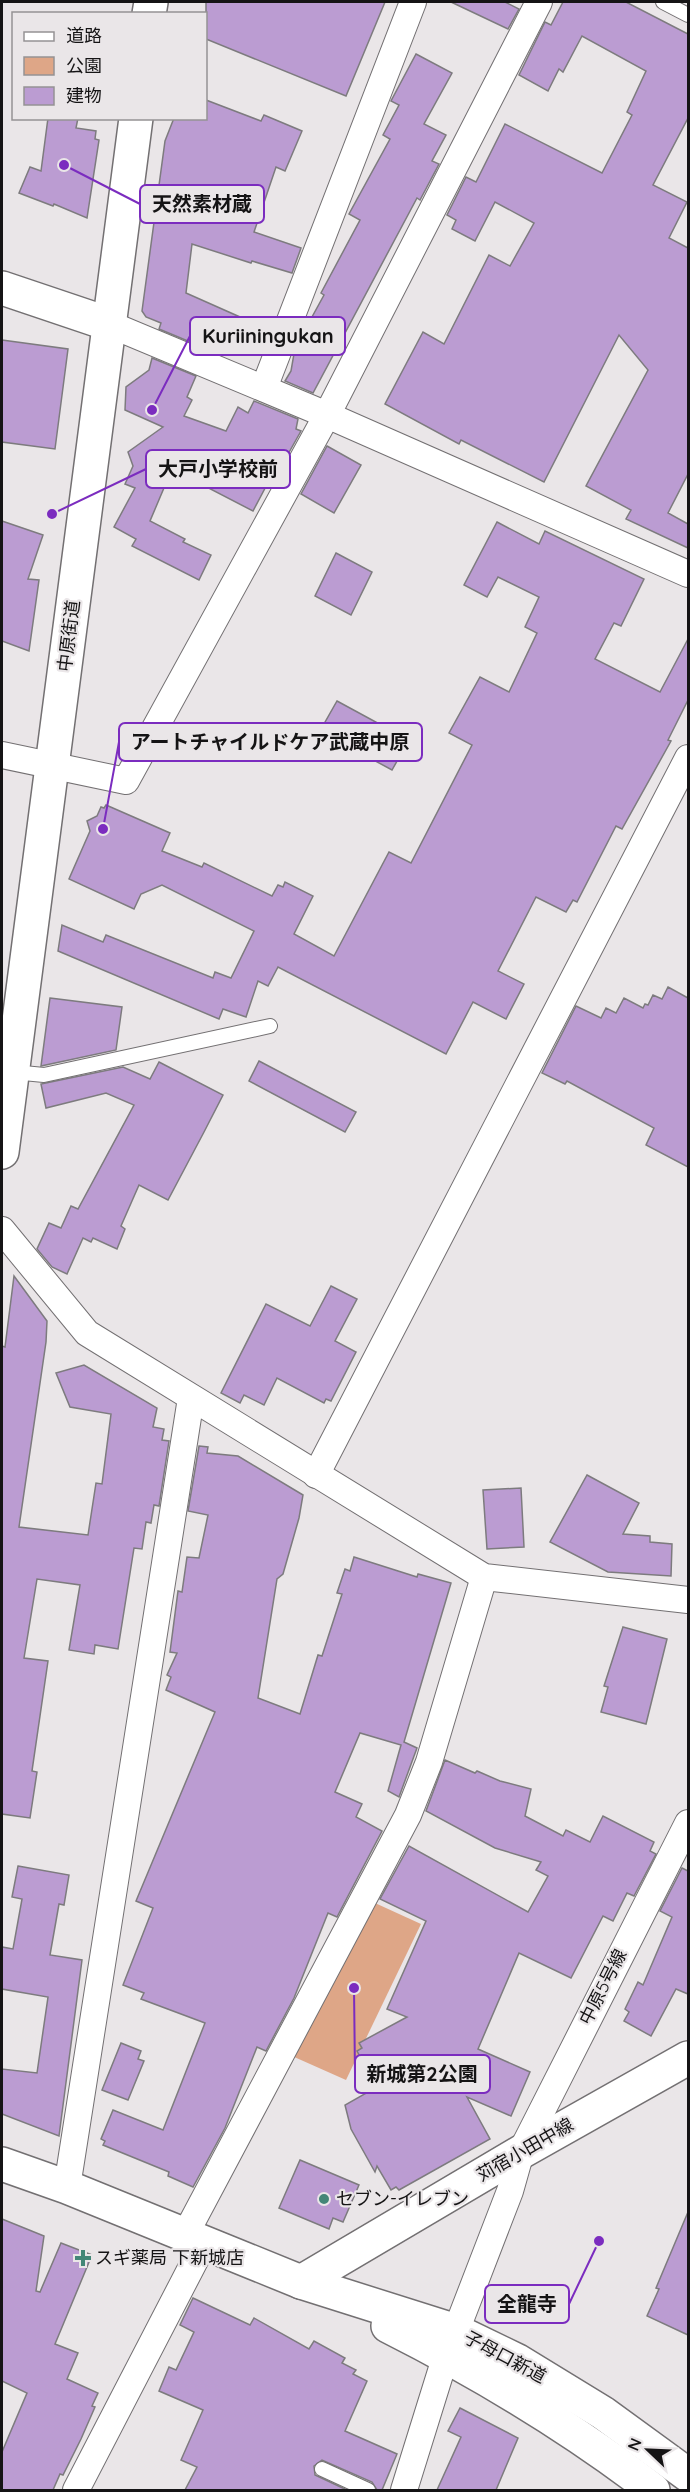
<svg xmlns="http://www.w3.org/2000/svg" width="690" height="2492" viewBox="0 0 690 2492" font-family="Quicksand,'Noto Sans JP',sans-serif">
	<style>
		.green { fill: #dea687 }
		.building { fill: #bb9cd2; stroke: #7d7b7e; stroke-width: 1.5 }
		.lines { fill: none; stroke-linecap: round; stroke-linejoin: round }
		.service-casing { stroke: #737072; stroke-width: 16 }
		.minor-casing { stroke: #737072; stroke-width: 28 }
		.tertiary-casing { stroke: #737072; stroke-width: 36 }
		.primary-casing { stroke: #737072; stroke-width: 36 }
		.service { stroke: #fff; stroke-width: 14 }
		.minor { stroke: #fff; stroke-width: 26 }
		.tertiary { stroke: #fff; stroke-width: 33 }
		.primary { stroke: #fff; stroke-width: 33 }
		.poi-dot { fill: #438677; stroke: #eae6e8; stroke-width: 2 }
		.labels { text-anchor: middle; stroke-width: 4.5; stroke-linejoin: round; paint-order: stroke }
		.street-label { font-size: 18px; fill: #151415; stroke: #eae6e8 }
		.poi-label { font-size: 18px; fill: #151415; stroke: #eae6e8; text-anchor: start }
		.leader { fill: none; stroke: #7b2cbf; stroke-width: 2 }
		.callout-dot { fill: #7b2cbf; stroke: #eae6e8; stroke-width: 2 }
		.callout { fill: #eae6e8; stroke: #7b2cbf; stroke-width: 2 }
		.callout-label { font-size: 20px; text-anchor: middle; font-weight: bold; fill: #151415 }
	</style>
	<rect width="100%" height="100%" fill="#eae6e8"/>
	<path class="green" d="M364,1898L421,1924L346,2080L283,2052Z"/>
	<g class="building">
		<path d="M206,2H385L346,96L206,39Z"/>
		<path d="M451,2H505L519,9L508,29Z"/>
		<path d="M563,2H626L688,34V118L653,185L687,202L669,238L688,248V474L668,513L688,524V548L626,519L631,510L586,486L648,370L619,335L544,482L461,440L459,444L385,404L423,332L444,344L489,255L510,266L534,223L495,202L475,241L452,229L456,220L447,215L466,177L476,182L505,124L602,173L632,115L627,112L646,71L582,36L563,72L559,69L548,91L519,75L545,22L551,25Z"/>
		<path d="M416,54L452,73L424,124L446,135L432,161L439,164L420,200L417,198L313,393L285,381L291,371L295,348L324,295L321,293L360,220L349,214L390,139L383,135L399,105L391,101Z"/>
		<path d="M206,100L261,121L264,115L302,131L285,171L276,167L254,232L301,248L292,273L252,261L251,263L192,244L186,293L249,321L235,354L209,344L207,349L159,329L161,323L146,317L142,311L165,141L174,118H206Z"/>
		<path d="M48,118H78L76,128L96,131L95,139L99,140L87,218L54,204L53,206L19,193L30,167L41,171Z"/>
		<path d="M2,340L68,349L55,449L2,442Z"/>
		<path d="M152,358L196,376L187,397L192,400L184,416L226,431L238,407L248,413L254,401L298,419L296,429L301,431L274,479L271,477L253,511L172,469L150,521L185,539L183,542L211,555L199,580L132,546L136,539L114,527L135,488L125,484L133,466L128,452L163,427L125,410L126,387L149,370Z"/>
		<path d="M327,446L361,465L334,513L301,494Z"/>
		<path d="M2,521L43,535L28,579L39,580L29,651L2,641Z"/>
		<path d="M497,522L539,544L545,531L644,579L621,626L614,623L595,659L660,692L688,639V700L668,740L671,741L622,829L616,826L577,902L573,900L566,912L536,897L498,971L524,984L506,1019L473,1002L446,1054L278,967L268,986L258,981L246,1017L223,1009L219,1019L58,951L62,925L103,942L106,935L213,978L215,972L231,978L254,931L162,885L141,894L134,909L69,879L90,831L87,821L97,816L101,807L104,808L106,805L170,833L162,851L202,867L204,863L272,896L278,885L283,887L285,882L313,896L294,934L334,956L389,852L411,863L472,745L449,733L480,677L509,692L537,633L525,627L539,597L498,577L487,597L464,585Z"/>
		<path d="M336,553L372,572L351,615L315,596Z"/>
		<path d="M337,701L409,740L392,770L320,731Z"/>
		<path d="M668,987L688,998V1167L646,1145L654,1128L567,1081L565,1084L542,1073L576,1006L601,1018L606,1008L616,1013L624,998L643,1008L645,1004L648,1005L653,995L662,999Z"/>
		<path d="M50,998L122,1007L116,1050L41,1066Z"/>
		<path d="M259,1061L356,1112L345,1132L249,1081Z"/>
		<path d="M159,1062L223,1095L204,1132L168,1200L139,1185L121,1226L125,1229L117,1249L93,1238L91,1242L83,1238L67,1274L52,1267L37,1249L49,1223L61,1228L71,1206L78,1209L134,1105L106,1093L46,1108L41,1084L123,1067L150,1079Z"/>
		<path d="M14,1276L47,1321L46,1342L19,1527L88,1535L96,1483L102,1484L111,1414L70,1407L56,1373L84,1365L157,1408L153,1427L164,1429L162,1440L169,1441L159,1506L154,1505L151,1523L146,1522L142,1549L134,1548L118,1649L95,1645L94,1654L69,1650L80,1585L37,1579L24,1658L48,1661L32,1771L37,1772L30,1818L2,1814V1346L5,1347Z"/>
		<path d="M331,1286L357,1299L335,1341L356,1352L331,1401L326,1399L324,1403L277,1378L264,1405L244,1395L240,1403L221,1393L266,1304L310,1326Z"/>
		<path d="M199,1446L208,1447L207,1453L238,1456L303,1495L299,1518L283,1574L277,1579L258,1698L300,1714L318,1655L322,1656L342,1594L337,1593L345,1569L350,1571L354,1557L417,1577L418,1574L451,1583L404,1742L417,1748L399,1797L388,1791L401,1745L360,1733L335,1792L362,1804L356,1817L382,1831L337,1917L328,1913L294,1998L266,2051L257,2047L225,2128L193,2187L168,2176L169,2172L103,2145L105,2141L101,2139L113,2110L163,2130L205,2023L141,1999L144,1993L123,1985L153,1908L136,1901L215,1712L166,1690L171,1677L167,1675L177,1653L170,1652L178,1591L182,1592L187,1557L199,1558L208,1515L188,1511Z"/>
		<path d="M587,1475L639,1503L623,1534L650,1536V1542L672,1544L671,1576L608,1572L550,1542Z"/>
		<path d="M521,1488L524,1547L487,1549L483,1490Z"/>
		<path d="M623,1627L667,1639L646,1724L601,1712L608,1687L604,1686Z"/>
		<path d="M445,1760L475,1773L477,1771L500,1781L531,1789L525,1816L563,1836L566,1830L590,1842L603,1816L654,1842L650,1851L656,1854L634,1896L627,1893L613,1921L603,1916L571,1978L519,1953L478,2049L530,2072L511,2116L467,2097L490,2139L399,2190L396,2187L391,2190L377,2166L375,2172L351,2129L345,2105L377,2087L357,2051L362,2048L359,2043L407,2017L387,2009L426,1921L380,1899L409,1846L528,1912L548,1876L536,1870L541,1862L495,1848L426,1811Z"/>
		<path d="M18,1866L69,1875L64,1905L59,1904L50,1955L82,1960L59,2136L2,2114V2069L37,2073L48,1997L2,1989V1947L13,1949L22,1899L12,1897Z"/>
		<path d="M682,1868L688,1871V1994L676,1989L651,2036L624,2021L629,2012L625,2009L638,1982L643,1985L672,1917L660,1911Z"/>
		<path d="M121,2043L141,2051L138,2059L144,2061L128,2100L102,2090Z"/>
		<path d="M300,2160L359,2185L343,2222L333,2218L329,2229L279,2208Z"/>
		<path d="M688,2212V2335L647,2316L659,2289L656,2288Z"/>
		<path d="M2,2219L44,2236L36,2291L40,2292L61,2243L92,2255L55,2344L78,2353L67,2379L98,2393L92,2406L95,2407L81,2439L63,2475L60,2474L53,2490H2V2452L27,2393L2,2381Z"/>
		<path d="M193,2298L250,2325L254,2318L309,2349L314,2341L345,2358L342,2363L356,2370L353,2374L367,2381L345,2431L397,2454L382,2490H377L372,2482L322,2460L314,2466L315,2475L347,2490H185L197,2467L181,2460L203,2410L159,2391L169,2367L176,2370L194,2332L180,2325Z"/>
		<path d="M460,2408L518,2438L496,2490H437L461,2437L448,2431Z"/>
	</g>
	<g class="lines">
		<g class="service-casing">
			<g id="service">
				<path d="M663,2L688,15"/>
				<path d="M13,1072L44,1075L270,1026"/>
				<path d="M322,2469L368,2490"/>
			</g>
		</g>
		<g class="minor-casing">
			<g id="minor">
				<path d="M109,324L327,415L688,574"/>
				<path d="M264,388L413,2"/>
				<path d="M2,755L126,781L327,415L539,2"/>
				<path d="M2,1230L87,1333L484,1577L688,1600"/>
				<path d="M316,1475L688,758"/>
				<path d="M67,2187L191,1398"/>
				<path d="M185,2235L408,1815L429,1762L484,1577"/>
				<path d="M456,2331L510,2191L521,2152L688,1823"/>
				<path d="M76,2490L204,2243"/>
				<path d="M404,2490L446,2355"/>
			</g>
		</g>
		<g class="tertiary-casing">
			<g id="tertiary">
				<path d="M2,288L109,324"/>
				<path d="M2,2164L67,2187L301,2282L456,2331L518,2361L603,2413L688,2475"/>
				<path d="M301,2282L521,2152L688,2058"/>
				<path d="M388,2326C481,2373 571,2427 653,2490"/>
			</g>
		</g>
		<g class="primary-casing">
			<g id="primary">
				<path d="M149,14L151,2"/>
				<path d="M2,1152L136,118"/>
			</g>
		</g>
		<use href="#service" class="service"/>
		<use href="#minor" class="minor"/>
		<use href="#tertiary" class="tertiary"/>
		<use href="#primary" class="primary"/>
	</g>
	<g class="poi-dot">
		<circle cx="324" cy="2199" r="6"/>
		<path d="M80 2249h6v6h6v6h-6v6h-6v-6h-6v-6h6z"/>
	</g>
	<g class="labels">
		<g class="street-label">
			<text transform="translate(69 636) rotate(-83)" y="6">中原街道</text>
			<text transform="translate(603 1987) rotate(-63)" y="6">中原5号線</text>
			<text transform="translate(525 2150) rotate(-30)" y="6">苅宿小田中線</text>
			<text transform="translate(505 2357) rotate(28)" y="6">子母口新道</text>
		</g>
		<g class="poi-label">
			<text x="336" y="2205">セブン-イレブン</text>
			<text x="95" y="2264">スギ薬局 下新城店</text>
		</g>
	</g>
	<path class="leader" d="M64 165L140 204M152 410L190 336M52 514L146 469M103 829L119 742M354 1988L355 2074M599 2241L569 2304"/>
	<g class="callout-dot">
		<circle cx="64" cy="165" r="6"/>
		<circle cx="152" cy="410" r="6"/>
		<circle cx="52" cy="514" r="6"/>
		<circle cx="103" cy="829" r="6"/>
		<circle cx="354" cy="1988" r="6"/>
		<circle cx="599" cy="2241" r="6"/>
	</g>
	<g class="callout">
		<rect x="140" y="185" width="124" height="38" rx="6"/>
		<rect x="190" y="317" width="155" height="38" rx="6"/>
		<rect x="146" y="450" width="144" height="38" rx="6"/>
		<rect x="119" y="723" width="303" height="38" rx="6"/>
		<rect x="355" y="2055" width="135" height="38" rx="6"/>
		<rect x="485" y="2285" width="84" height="38" rx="6"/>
	</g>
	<g class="callout-label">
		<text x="202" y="211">天然素材蔵</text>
		<text x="268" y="343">Kuriiningukan</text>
		<text x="218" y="476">大戸小学校前</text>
		<text x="270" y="749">アートチャイルドケア武蔵中原</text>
		<text x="422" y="2081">新城第2公園</text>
		<text x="527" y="2311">全龍寺</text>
	</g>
	<rect width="690" height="2492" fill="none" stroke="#151415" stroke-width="6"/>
	<rect x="12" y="12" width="195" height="108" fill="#eae6e8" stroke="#959294" stroke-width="1.5"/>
	<rect x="24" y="32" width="30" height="9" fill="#ffffff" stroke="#959294" stroke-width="1.5"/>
	<text x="66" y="42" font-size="18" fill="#151415">道路</text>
	<rect x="24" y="57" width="30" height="18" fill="#dea687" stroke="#959294" stroke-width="1.5"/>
	<text x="66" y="72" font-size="18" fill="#151415">公園</text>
	<rect x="24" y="87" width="30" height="18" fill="#bb9cd2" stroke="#959294" stroke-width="1.5"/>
	<text x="66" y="102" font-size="18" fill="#151415">建物</text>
	<g transform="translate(648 2450) rotate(293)" stroke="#eae6e8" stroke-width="4.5" paint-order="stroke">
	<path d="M0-4.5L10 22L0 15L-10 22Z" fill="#151415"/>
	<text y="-9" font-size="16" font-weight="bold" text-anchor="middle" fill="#151415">N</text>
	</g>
</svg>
